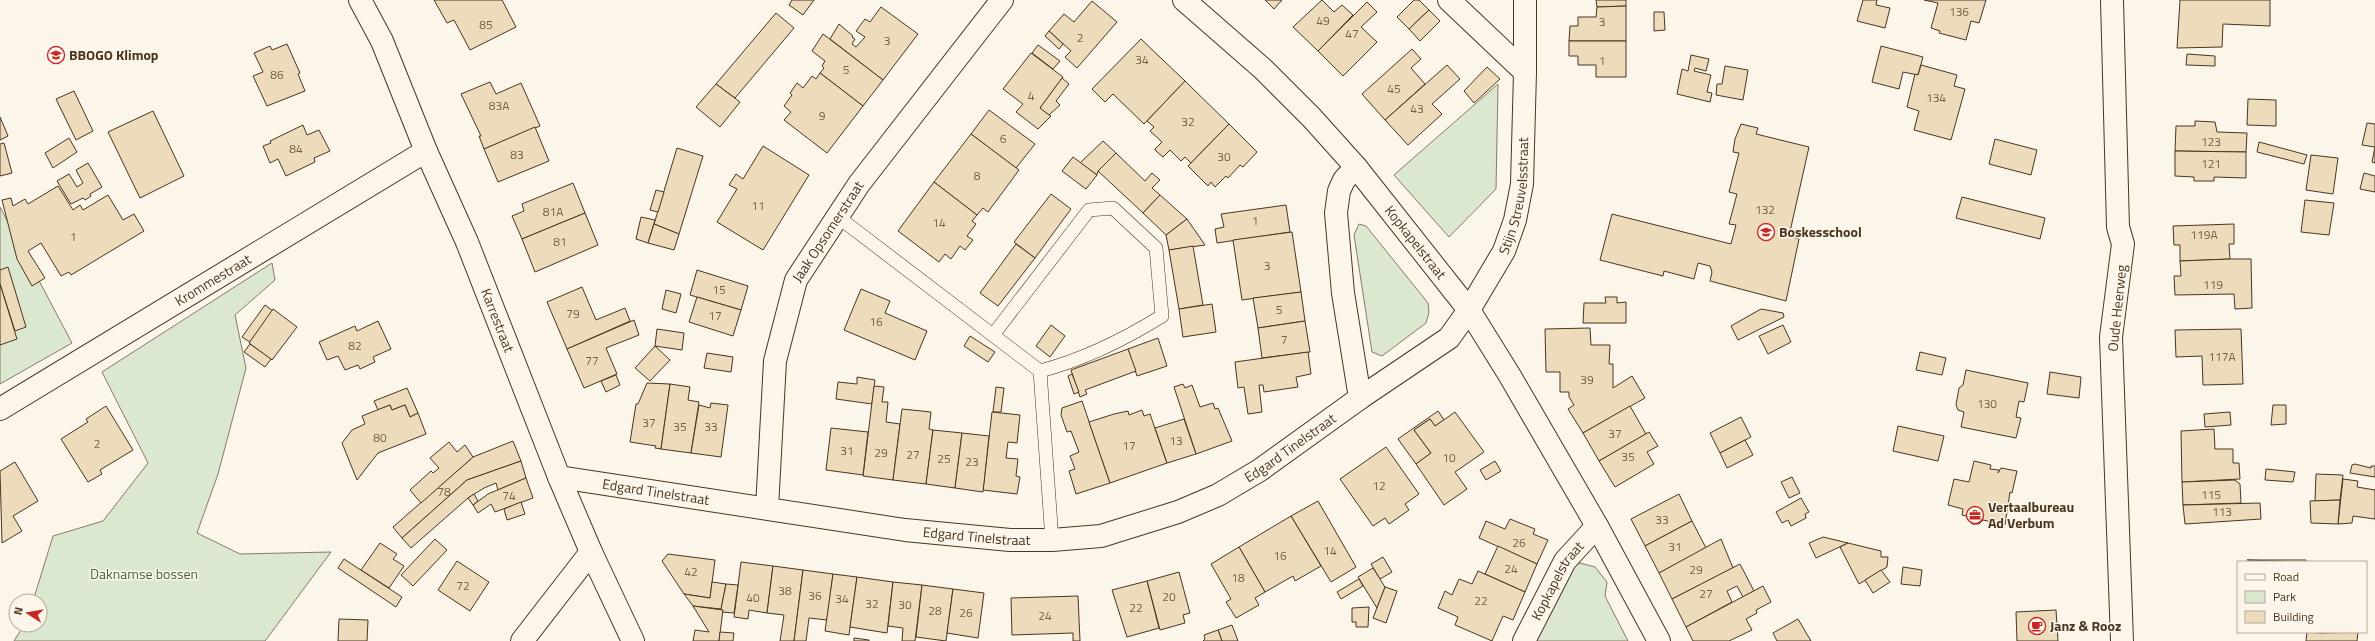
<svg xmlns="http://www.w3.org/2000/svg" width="2375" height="641" viewBox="0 0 2375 641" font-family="'Titillium Web',sans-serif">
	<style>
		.green { fill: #dce7d0; stroke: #887966 }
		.building { fill: #ecdcbc; stroke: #4a3520 }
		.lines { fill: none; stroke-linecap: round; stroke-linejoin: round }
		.lane-casing { stroke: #4a3520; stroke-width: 14 }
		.street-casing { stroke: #4a3520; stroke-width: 24 }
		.lane { stroke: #fbf6e9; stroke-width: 13 }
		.street { stroke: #fbf6e9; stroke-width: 22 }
		.labels { text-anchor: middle; stroke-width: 3; stroke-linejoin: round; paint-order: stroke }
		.number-label { font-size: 12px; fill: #725f47 }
		.poi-label { font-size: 14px; font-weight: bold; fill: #4a3520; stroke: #fbf6e9; text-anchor: start }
		.street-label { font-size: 14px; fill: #4a3520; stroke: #fbf6e9 }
		.park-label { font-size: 14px; fill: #436837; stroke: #fbf6e9 }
	</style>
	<rect width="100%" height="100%" fill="#fbf6e9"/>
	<g class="green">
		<path d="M1498,84L1496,189L1449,237L1394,175Z"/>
		<path d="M0,207L72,343L0,384Z"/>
		<path d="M1359,224L1366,226L1428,303L1429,312L1426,323L1382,356L1372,352L1354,235Z"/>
		<path d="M272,263L275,280L235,315L246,368L218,474L197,533L240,554L331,552L265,641H14L24,625H40V601H33L53,536L103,521L148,463L102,372Z"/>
		<path d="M1580,563L1595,567L1607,582L1605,596L1628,641H1536L1570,568Z"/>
	</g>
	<g class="building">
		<path d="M434,0H502L516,27L470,50L454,20L447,23Z"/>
		<path d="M792,0H814L803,15L789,5Z"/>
		<path d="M1265,0H1282L1274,9Z"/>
		<path d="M1322,0L1334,12L1342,5L1353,15L1318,51L1293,27Z"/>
		<path d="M1414,0H1419L1429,10L1409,29L1397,17Z"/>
		<path d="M1596,0H1626V6L1597,7Z"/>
		<path d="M1863,0H1877L1876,5L1890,8L1885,28L1857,21Z"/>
		<path d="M1924,0H1986L1979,23L1971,21L1966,40L1939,33L1940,31L1931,28L1938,3Z"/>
		<path d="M2180,0H2270V26L2223,24L2222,47L2177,48Z"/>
		<path d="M1092,1L1117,22L1077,68L1065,57L1071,51L1049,31L1064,14L1074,22Z"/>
		<path d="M1367,2L1377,12L1361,27L1377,42L1343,76L1318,51Z"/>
		<path d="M1626,6V41H1569L1570,26H1578V17H1596L1597,7Z"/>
		<path d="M881,7L918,34L883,80L830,39L839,24L853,36L852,37L855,39L852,44L856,47L865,37L856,31L865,19L870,22Z"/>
		<path d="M1429,10L1440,21L1420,41L1409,29Z"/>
		<path d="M1654,12H1664L1665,30L1654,31Z"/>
		<path d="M776,13L794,28L735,98L716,84Z"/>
		<path d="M1049,31L1063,44L1059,49L1045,36Z"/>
		<path d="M823,34L883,80L863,106L820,73L824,68L822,66L825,61L812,51Z"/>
		<path d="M1141,39L1185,81L1144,124L1113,94L1105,102L1092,89Z"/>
		<path d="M1569,41H1626V77H1596V65H1578V56H1569Z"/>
		<path d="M287,44L300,73L298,74L305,91L267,106L253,76L263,72L254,53L270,46L272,50Z"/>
		<path d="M1038,45L1060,61L1053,69L1032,53Z"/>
		<path d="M1881,46L1923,57L1918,75L1903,72L1899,89L1872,82Z"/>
		<path d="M1412,49L1421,59L1411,68L1425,84L1385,120L1362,94Z"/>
		<path d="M1031,53L1063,77L1040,108L1051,116L1038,129L1016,112L1023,104L1003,89Z"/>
		<path d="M2187,54L2215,56V66L2186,65Z"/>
		<path d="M1691,55L1709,59L1706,71L1695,68L1694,71L1711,75L1707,92L1712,93L1710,102L1677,94L1682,69L1688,71Z"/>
		<path d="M1447,65L1460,79L1432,104L1442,114L1408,145L1385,120Z"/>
		<path d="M1921,65L1957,75L1954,86L1965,89L1951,140L1914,130L1919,111L1907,107L1915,74L1918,75Z"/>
		<path d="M1725,66L1748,70L1743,100L1716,95L1717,84H1722Z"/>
		<path d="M1487,67L1500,79L1474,103L1464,91Z"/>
		<path d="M820,73L863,106L827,153L784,120L791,112L784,106L792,95L790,93L797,83L803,88L812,76L816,79Z"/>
		<path d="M1062,78L1069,84L1056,101L1060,105L1049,115L1040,108Z"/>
		<path d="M1185,81L1229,124L1191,163L1185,157L1181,161L1170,150L1163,157L1156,151L1155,149L1162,142L1150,131L1154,127L1147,121Z"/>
		<path d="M490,82L496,94L521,83L540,126L484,149L479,136H481L461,94Z"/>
		<path d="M716,84L740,102L720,127L696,107Z"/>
		<path d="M74,91L93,131L76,140L56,99Z"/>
		<path d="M2248,99L2276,100V126L2247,125Z"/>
		<path d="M989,110L1035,144L1016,168L971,134Z"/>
		<path d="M153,111L184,176L140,198L108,132Z"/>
		<path d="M0,117L8,136L0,140Z"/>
		<path d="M2195,121L2215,122L2217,132L2247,133L2246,152L2175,151L2176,126H2195Z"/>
		<path d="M2367,123L2375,124V163L2372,162L2375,147L2362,145Z"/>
		<path d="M1229,124L1257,152L1243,167L1240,165L1228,178L1226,176L1215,187L1211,182L1208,186L1188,166Z"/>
		<path d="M1741,124L1758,128L1756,134L1809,147L1789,236L1799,239L1786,301L1710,281L1712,272L1710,266L1698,263L1694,279L1664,271L1663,276L1600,260L1612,214L1731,244L1736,225L1729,224L1737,194L1729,192L1739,153L1733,152L1735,139Z"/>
		<path d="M303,125L307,135L319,130L330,151L314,158L315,162L286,176L278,159L270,163L263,146L271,143L270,141Z"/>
		<path d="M535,127L549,161L498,182L484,149Z"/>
		<path d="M971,134L1019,170L988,212L983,208L977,215L934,182Z"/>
		<path d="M69,138L77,152L53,168L45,153Z"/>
		<path d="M1995,139L2037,150L2031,175L1989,164Z"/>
		<path d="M1103,141L1116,153L1098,171L1097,175L1080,163Z"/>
		<path d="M2259,142L2307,155L2304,164L2257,152Z"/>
		<path d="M4,143L12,173L0,176V144Z"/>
		<path d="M763,146L809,175L763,250L717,222L737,189L729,185L736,174L743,179Z"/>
		<path d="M677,148L703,156L679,234L654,224Z"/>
		<path d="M2175,151L2246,152V178L2214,177V181H2194V177L2175,176Z"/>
		<path d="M1116,153L1145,181L1152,173L1160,180L1152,188L1160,195L1143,213L1098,171Z"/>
		<path d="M2311,155L2338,158L2333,194L2306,190Z"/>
		<path d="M1073,157L1097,175L1086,189L1062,171Z"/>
		<path d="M88,163L102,187L90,194L91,196L85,200L83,198L71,204L57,181L69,174L77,187L83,183L76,170Z"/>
		<path d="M2364,173L2375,176V192L2360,189Z"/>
		<path d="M934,182L977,215L972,221L976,224L967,236L973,240L965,250L960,246L951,259L945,254L939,262L898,231Z"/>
		<path d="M573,183L585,213L522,239L512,216L524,211L522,204Z"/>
		<path d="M58,186L73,210L80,205L83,210L108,195L123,220L134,214L144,231L71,275L69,272L61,276L41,243L28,251L45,278L32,286L17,259L2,200L11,198L13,206L25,199L28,204Z"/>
		<path d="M656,190L664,192L658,212L650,210Z"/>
		<path d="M1051,194L1071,209L1035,258L1014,242Z"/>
		<path d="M1160,195L1187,219L1166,235L1143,213Z"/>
		<path d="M1962,197L2045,218L2040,239L1956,218Z"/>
		<path d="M2305,200L2334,203L2329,235L2301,232Z"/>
		<path d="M1286,205L1290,232L1217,243L1215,229L1224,227L1221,214Z"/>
		<path d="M585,213L598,245L535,272L522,239Z"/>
		<path d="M641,217L655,220L648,243L636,239Z"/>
		<path d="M1187,219L1205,245L1169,250L1166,235Z"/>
		<path d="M654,224L679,234L674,250L648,243Z"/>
		<path d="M2234,224V244H2229L2230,259L2180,261V245H2174L2173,226Z"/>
		<path d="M1292,232L1301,292L1242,300L1233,240Z"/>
		<path d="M1016,244L1035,258L998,306L980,293Z"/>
		<path d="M1193,246L1203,305L1179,309L1169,250Z"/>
		<path d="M2230,259H2251L2252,308L2235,309L2234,294L2175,295L2174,276H2181L2180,261Z"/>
		<path d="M8,267L26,327L15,331L0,284V270Z"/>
		<path d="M697,270L748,286L741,310L690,295Z"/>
		<path d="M0,284L17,339L0,345Z"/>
		<path d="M582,287L596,320L625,308L630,321L567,349L547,302Z"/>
		<path d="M861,289L890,301L885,313L927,331L915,360L844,330Z"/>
		<path d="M666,290L681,294L676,313L662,309Z"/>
		<path d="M1301,292L1305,321L1258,328L1253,298Z"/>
		<path d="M697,297L741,310L733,336L689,322Z"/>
		<path d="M1605,297H1617V303L1626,302V323H1583L1584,303H1606Z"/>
		<path d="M1212,304L1216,332L1183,337L1179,309Z"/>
		<path d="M265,305L273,311L250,342L242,337Z"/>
		<path d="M273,309L297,327L272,360L249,343Z"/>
		<path d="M1761,309L1783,313L1784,317L1738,340L1731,326Z"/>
		<path d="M634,320L639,335L606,348L617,374L584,388L567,349Z"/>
		<path d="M378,321L391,349L373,357L375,362L360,369L358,365L345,370L338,356L327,360L319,342L355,326L357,331Z"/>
		<path d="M1305,321L1310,352L1262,358L1258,328Z"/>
		<path d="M1051,325L1065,336L1050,357L1036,346Z"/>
		<path d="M1783,325L1791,342L1768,354L1759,336Z"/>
		<path d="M1590,328L1591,345H1610L1609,364H1613V388L1632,376L1645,398L1583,433L1568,409L1574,405L1569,397V392H1560V372H1546L1545,329Z"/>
		<path d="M657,329L684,333L682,350L655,346Z"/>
		<path d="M2241,329L2243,384L2203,385L2202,356L2176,357L2175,330Z"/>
		<path d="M970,336L995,352L988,362L964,346Z"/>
		<path d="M1158,338L1167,366L1137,376L1128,349Z"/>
		<path d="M250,344L271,359L265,367L244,352Z"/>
		<path d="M655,346L670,360L650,381L635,368Z"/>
		<path d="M1128,349L1136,371L1085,390L1087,394L1080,397L1071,370Z"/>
		<path d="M1308,352L1311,374L1296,377L1298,387L1264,392L1263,385H1259L1262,412L1248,414L1244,387L1238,388L1235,362Z"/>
		<path d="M1920,352L1946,358L1942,375L1916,370Z"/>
		<path d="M707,353L733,357L731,372L704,368Z"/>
		<path d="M1966,370L2028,383L2024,402L2019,401L2016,417L2021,418L2016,438L1961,427L1964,412L1958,410L1956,405L1959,388L1963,385Z"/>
		<path d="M2050,372L2081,377L2079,398L2047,394Z"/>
		<path d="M1072,374L1079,392L1074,394L1068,376Z"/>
		<path d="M616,375L620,385L606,392L601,381Z"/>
		<path d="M857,377L875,380L872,404L836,399L838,382L857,384Z"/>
		<path d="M647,383L670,384L661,449L655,448L656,446L630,442L636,404H638Z"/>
		<path d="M670,384L690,387L688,400L699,402L691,453L661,449Z"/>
		<path d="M1183,384L1185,388L1192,385L1200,407L1213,403L1215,409L1218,408L1232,441L1196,454L1174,387Z"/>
		<path d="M874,386L884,387L882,402H888L886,422L900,424L893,480L863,476Z"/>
		<path d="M996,387L1004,388L1001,412H993Z"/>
		<path d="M407,388L418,413L410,417L405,405L392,410L390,405L378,410L374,401Z"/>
		<path d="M1082,401L1110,483L1076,494L1069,471L1075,469L1070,456L1079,452L1071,431L1067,432L1061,415L1062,408Z"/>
		<path d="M711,403L728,405L721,457L691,453L699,405L710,408Z"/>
		<path d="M390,405L392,410L405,405L410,417L418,413L426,434L378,453L357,480L342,443L352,430L365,424L362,416Z"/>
		<path d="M2273,405H2286V424L2271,425Z"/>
		<path d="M106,406L133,450L100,470L102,474L88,482L61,439L88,422L86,419Z"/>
		<path d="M1630,406L1646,434L1599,461L1583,433Z"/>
		<path d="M902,409L931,412L929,429L933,430L926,484L893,480Z"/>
		<path d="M1142,410L1144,416L1150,414L1167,463L1110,483L1089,422L1114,414L1128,411L1129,415Z"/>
		<path d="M1438,411L1444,420L1435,426L1430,419L1414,430L1431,453L1416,464L1398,439Z"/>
		<path d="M992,412L1020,415L1017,443L1008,442L1006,458L1018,459L1016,476L1020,477L1017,494L983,490Z"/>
		<path d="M1455,412L1484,452L1455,472L1467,489L1444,505L1416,464L1431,453L1414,430L1430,419L1435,426Z"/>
		<path d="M2230,412L2231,425L2205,427L2204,414Z"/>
		<path d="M1741,417L1751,437L1720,453L1710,433Z"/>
		<path d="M1184,419L1196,454L1167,463L1155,428Z"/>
		<path d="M1898,426L1944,436L1938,461L1893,451Z"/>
		<path d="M831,428L868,432L863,475L826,470Z"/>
		<path d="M2214,429L2215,449H2233V463H2239L2240,479L2182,482L2181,431Z"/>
		<path d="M933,430L962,433L955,488L926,484Z"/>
		<path d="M1649,432L1658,446L1647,452L1654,464L1615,487L1599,461Z"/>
		<path d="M962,433L989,436L983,492L955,488Z"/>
		<path d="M1745,440L1753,455L1727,468L1720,453Z"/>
		<path d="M513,441L521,461L467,480L402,538L393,527L473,457Z"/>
		<path d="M449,442L457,452L465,445L473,457L421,503L410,490L431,471L433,473L439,468L430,458Z"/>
		<path d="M1386,447L1419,494L1405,504L1409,510L1389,524L1385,518L1373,526L1340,479Z"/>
		<path d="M521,461L526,478L498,490L496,483L484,488L468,498L411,548L402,538L467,480Z"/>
		<path d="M1495,461L1501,471L1486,480L1480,470Z"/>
		<path d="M1974,461L1991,465L1990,469L1999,470L1998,473L2001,468L2017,471L2012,493L2010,492L2005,525L1983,520L1979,524H1972L1966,516L1962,515L1963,509L1948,505L1954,479L1969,482Z"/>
		<path d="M15,462L38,501L13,516L22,531L2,543L0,471Z"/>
		<path d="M2355,464L2371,468V466H2375V477L2350,473L2352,465Z"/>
		<path d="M2266,469L2295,472L2293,482L2265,480Z"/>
		<path d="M2316,474L2343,475L2340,500L2315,501Z"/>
		<path d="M1792,477L1800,493L1789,498L1781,482Z"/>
		<path d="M526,478L533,498L495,512L491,504L478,513L473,505L488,494Z"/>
		<path d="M2343,479L2358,481L2357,487L2375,490V519L2353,516L2352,523L2338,524Z"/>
		<path d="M2235,480L2240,484L2241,503L2183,505L2182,482Z"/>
		<path d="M474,494L478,501L473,505L468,498Z"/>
		<path d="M1679,494L1692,521L1645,546L1631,519Z"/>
		<path d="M1801,498L1809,512L1805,514L1806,518L1791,526L1788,520L1782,523L1776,512Z"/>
		<path d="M2340,500L2338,524L2311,523L2310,501Z"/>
		<path d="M1318,501L1356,567L1331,582L1291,516Z"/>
		<path d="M521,502L525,514L507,520L504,509Z"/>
		<path d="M2260,503L2261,519L2185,524L2183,505Z"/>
		<path d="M1291,516L1321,566L1295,581L1293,576L1265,592L1239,547Z"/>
		<path d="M1510,519L1535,529L1533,534L1548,540L1537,564L1479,538L1486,521L1505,529Z"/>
		<path d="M1692,521L1706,548L1659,573L1645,546Z"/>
		<path d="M1823,537L1848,543L1816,558L1809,543Z"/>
		<path d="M435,539L447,550L413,586L401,575Z"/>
		<path d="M1721,539L1733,568L1672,599L1659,573Z"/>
		<path d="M380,543L397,554L393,559L404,566L389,588L361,570Z"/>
		<path d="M1848,543L1881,551V557H1888L1887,567L1859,584L1840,547Z"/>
		<path d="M1498,546L1537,564L1525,592L1485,574Z"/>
		<path d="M1239,547L1265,592L1255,598L1259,605L1236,618L1226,602L1231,599L1211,564Z"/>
		<path d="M668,554L715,560L710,598L684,594L662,561Z"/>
		<path d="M1383,557L1392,572L1380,579L1371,564Z"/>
		<path d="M344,559L402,597L396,607L338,568Z"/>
		<path d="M2247,560H2306V562Z"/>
		<path d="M457,561L489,582L470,611L438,590Z"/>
		<path d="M741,562L773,566L767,613L749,610L748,619L734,617Z"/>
		<path d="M1740,564L1754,591L1743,597L1737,586L1727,591L1732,602L1686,627L1672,599Z"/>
		<path d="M773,566L803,570L794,641H780L784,615L767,613Z"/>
		<path d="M1903,567L1922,570L1920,586L1901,584Z"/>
		<path d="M1373,568L1385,587L1377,608L1358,577Z"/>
		<path d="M803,570L833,574L827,620L809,618L806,641H794Z"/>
		<path d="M1881,570L1890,582L1873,593L1865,580Z"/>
		<path d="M1478,571L1525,592L1513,620L1503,616L1492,641L1455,625L1458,617L1438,608L1445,591L1452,595L1459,579L1472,584Z"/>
		<path d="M1179,572L1190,613L1183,615L1185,623L1160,630L1147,581Z"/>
		<path d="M833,574L857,577L849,635L825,631Z"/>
		<path d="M857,577L893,582L887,633L850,627Z"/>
		<path d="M1359,579L1363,586L1341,599L1337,592Z"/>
		<path d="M1147,581L1159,628L1127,637L1112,590Z"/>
		<path d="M712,582L726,584L721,609L693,606L684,594L710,598Z"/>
		<path d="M893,582L922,585L915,641H902L903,628L888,626Z"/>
		<path d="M726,584L738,585L734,613L722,612L721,609Z"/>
		<path d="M922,585L953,589L946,641L916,637Z"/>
		<path d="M1763,586L1771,602L1756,610L1757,613L1746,619L1752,630L1729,641H1693L1686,627Z"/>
		<path d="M1385,587L1397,591L1386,623L1373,618Z"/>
		<path d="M953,589L984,593L978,638L947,633Z"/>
		<path d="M1078,596L1080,641H1073V633L1012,635L1011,598Z"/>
		<path d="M693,606L723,610L719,641H693L695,630L709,632Z"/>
		<path d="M1369,607L1368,627H1356V622H1352V608Z"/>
		<path d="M2056,610L2058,641H2017L2016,612Z"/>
		<path d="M339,619L368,620L367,641H338Z"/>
		<path d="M1798,619L1811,641H1777L1773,633Z"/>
		<path d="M1232,625L1238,641H1222L1218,630Z"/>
		<path d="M1218,630L1222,641H1203L1205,639L1204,635Z"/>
		<path d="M720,632L734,633L733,641H719Z"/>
		<path d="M2307,632L2321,633L2358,632L2357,641H2306Z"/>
		<path d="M854,638L869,640V641H854Z"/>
	</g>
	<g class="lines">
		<g class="lane-casing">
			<g id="lane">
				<path d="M838,217L1040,371L1052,540"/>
				<path d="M993,335L1089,210L1113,208L1156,248L1162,316C1125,339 1082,360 1040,371"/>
			</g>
		</g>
		<g class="street-casing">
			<g id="street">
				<path id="s1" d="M360,0L382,41L426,151L467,242L559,477L591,552L633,641"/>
				<path id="s2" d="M1184,0L1263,69L1312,118L1356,167L1469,310L1510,376L1597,526L1659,641"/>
				<path d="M1449,0L1525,72"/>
				<path d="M2112,0L2118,227L2123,244L2111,337L2122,641"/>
				<path d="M1356,167L1344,180L1339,191L1336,213L1343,293L1360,398"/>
				<path id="s3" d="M0,409L426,151"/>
				<path id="s4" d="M559,477L905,530L1010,540H1052L1101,536L1178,512L1218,495L1260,470L1360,398L1449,338L1469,310L1504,251L1515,220L1522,184L1525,72V0"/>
				<path id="s5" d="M767,508L775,361L796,280L859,184L1002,0"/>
				<path d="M522,641L591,552"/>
				<path id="s6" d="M1524,641L1565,561L1597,526"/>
			</g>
		</g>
		<use href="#lane" class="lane"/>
		<use href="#street" class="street"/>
	</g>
	<defs>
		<g id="school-ring" transform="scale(0.9)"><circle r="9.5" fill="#fbf6e9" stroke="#c62828" stroke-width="1.5"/><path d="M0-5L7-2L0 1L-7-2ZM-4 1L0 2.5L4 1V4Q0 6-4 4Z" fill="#c62828"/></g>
		<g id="office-ring" transform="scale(0.9)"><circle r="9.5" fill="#fbf6e9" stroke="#c62828" stroke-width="1.5"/><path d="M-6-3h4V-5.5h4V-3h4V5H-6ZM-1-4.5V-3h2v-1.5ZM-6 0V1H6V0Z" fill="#c62828"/></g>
		<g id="cafe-ring" transform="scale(0.9)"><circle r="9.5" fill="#fbf6e9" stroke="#c62828" stroke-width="1.5"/><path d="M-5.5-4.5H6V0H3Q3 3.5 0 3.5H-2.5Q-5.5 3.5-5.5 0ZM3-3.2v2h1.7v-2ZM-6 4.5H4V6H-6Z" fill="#c62828"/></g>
	</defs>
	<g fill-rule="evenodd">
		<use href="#school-ring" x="56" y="55"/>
		<use href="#school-ring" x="1766" y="232"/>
		<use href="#office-ring" x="1975" y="515"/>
		<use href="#cafe-ring" x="2037" y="626"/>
	</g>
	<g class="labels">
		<g class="number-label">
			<text x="1959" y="16">136</text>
			<text x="1323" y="25">49</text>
			<text x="1602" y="26">3</text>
			<text x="486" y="29">85</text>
			<text x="1352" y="38">47</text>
			<text x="1080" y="42">2</text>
			<text x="887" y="45">3</text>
			<text x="1142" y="64">34</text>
			<text x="1602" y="65">1</text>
			<text x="846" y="74">5</text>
			<text x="277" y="79">86</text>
			<text x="1394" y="93">45</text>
			<text x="1031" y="100">4</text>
			<text x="1936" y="102">134</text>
			<text x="499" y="110">83A</text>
			<text x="1417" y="113">43</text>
			<text x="822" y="120">9</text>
			<text x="1188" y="126">32</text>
			<text x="1003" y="143">6</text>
			<text x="2211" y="146">123</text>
			<text x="296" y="153">84</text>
			<text x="517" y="159">83</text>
			<text x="1224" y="161">30</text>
			<text x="2211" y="168">121</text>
			<text x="977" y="180">8</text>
			<text x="758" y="210">11</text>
			<text x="1765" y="214">132</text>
			<text x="553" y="216">81A</text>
			<text x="1255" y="225">1</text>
			<text x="939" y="227">14</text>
			<text x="2204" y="239">119A</text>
			<text x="73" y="241">1</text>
			<text x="560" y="246">81</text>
			<text x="1267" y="270">3</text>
			<text x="2213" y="289">119</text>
			<text x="719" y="294">15</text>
			<text x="1279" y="314">5</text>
			<text x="573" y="318">79</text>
			<text x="715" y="320">17</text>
			<text x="876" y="326">16</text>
			<text x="1284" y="344">7</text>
			<text x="355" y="350">82</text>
			<text x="2222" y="361">117A</text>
			<text x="592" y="365">77</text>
			<text x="1587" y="384">39</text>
			<text x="1987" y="408">130</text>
			<text x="649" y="427">37</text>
			<text x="680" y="431">35</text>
			<text x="711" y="431">33</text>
			<text x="1615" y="438">37</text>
			<text x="380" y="442">80</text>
			<text x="1176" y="445">13</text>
			<text x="97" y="448">2</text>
			<text x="1129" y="450">17</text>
			<text x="847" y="455">31</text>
			<text x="881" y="457">29</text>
			<text x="913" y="459">27</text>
			<text x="1628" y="461">35</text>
			<text x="1449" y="462">10</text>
			<text x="944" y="463">25</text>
			<text x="972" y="466">23</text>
			<text x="1379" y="490">12</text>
			<text x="444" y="496">78</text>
			<text x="2211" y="499">115</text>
			<text x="509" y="500">74</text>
			<text x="2222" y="516">113</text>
			<text x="1662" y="524">33</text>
			<text x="1519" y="547">26</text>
			<text x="1675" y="551">31</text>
			<text x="1330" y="555">14</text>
			<text x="1280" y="560">16</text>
			<text x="1511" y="573">24</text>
			<text x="1696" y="574">29</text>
			<text x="691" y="576">42</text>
			<text x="1238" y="582">18</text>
			<text x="463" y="590">72</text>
			<text x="785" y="595">38</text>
			<text x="1706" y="598">27</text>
			<text x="815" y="600">36</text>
			<text x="1169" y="601">20</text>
			<text x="753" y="602">40</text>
			<text x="842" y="603">34</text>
			<text x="1481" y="605">22</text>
			<text x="872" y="608">32</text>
			<text x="905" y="609">30</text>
			<text x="1136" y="612">22</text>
			<text x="935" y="615">28</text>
			<text x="966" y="617">26</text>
			<text x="1045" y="620">24</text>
		</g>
		<g class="poi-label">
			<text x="69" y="60">BBOGO Klimop</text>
			<text x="1779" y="237">Boskesschool</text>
			<text x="1988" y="512">Vertaalbureau<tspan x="1988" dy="16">Ad Verbum</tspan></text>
			<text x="2050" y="631">Janz &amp; Rooz</text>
		</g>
		<g class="street-label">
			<text dy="5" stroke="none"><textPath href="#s4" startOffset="1110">Stijn Streuvelsstraat</textPath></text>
			<text dy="5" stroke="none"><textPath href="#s5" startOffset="289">Jaak Opsomerstraat</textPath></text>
			<text dy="5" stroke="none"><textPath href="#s2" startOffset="336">Kopkapelstraat</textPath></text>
			<text dy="5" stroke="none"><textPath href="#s3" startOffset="249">Krommestraat</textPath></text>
			<text transform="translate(2117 308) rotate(-84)" y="5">Oude Heerweg</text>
			<text dy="5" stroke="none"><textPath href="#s1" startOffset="349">Karrestraat</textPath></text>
			<text dy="5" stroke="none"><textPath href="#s4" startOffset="757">Edgard Tinelstraat</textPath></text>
			<text dy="5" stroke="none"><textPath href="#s4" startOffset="98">Edgard Tinelstraat</textPath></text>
			<text dy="5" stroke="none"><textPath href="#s4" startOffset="422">Edgard Tinelstraat</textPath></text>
			<text dy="5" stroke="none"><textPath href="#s6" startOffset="69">Kopkapelstraat</textPath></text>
		</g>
		<g class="park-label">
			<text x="144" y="579">Daknamse bossen</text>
		</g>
	</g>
	<rect x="2237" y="561" width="130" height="72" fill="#fbf6e9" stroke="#b4a999"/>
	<rect x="2245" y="574" width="20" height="6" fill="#fbf6e9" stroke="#b4a999"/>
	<text x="2273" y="581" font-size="12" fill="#4a3520">Road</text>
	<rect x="2245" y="591" width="20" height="12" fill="#dce7d0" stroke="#b4a999"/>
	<text x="2273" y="601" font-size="12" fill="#4a3520">Park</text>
	<rect x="2245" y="611" width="20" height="12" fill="#ecdcbc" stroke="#b4a999"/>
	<text x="2273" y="621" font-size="12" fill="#4a3520">Building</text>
	<g transform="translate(28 613) rotate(282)"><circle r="19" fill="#fbf6e9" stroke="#b4a999"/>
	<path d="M0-3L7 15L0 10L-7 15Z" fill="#c62828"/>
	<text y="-6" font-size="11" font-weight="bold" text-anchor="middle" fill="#4a3520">N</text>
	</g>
</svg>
